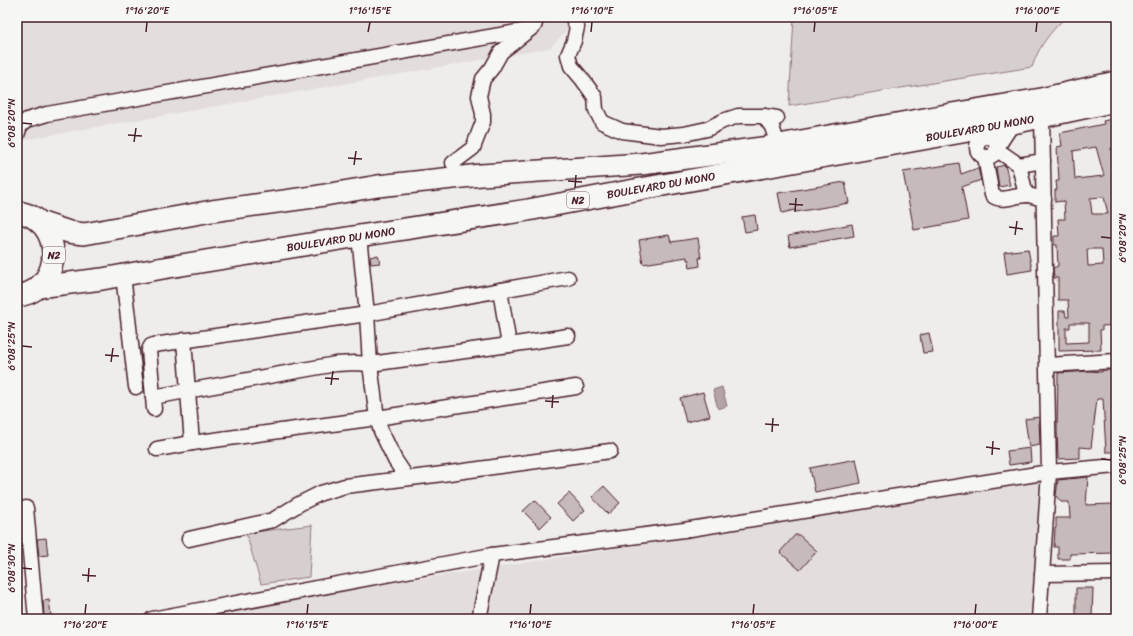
<svg xmlns="http://www.w3.org/2000/svg" width="1133" height="636" viewBox="0 0 1133 636" font-family="Sriracha,sans-serif">
	<style>
		.built { fill: #e3dedc }
		.green { fill: #d7cfce; stroke: #90777c }
		.water { fill: #b4a4a5; stroke: #8a6f74 }
		.building { fill: #c6babb; stroke: #4a1f2b; fill-rule: evenodd }
		.lines { fill: none; stroke-linecap: round; stroke-linejoin: round }
		.minor-casing { stroke: #4a1f2b; stroke-width: 17 }
		.highway-casing { stroke: #4a1f2b; stroke-width: 24 }
		.minor { stroke: #f6f6f2; stroke-width: 14 }
		.highway { stroke: #f6f6f2; stroke-width: 21 }
		.ticks { fill: none; stroke: #4a1f2b; stroke-width: 1.5 }
		.labels { text-anchor: middle; stroke-width: 3; stroke-linejoin: round; paint-order: stroke }
		.shield { fill: #f6f6f2; stroke: #7e6067; stroke-width: 1 }
		.shield-label { font-size: 10px; font-weight: bold; fill: #4a1f2b }
		.street-label { font-size: 11px; fill: #4a1f2b; stroke: #f6f6f2 }
		.neatline { fill: none; stroke: #4a1f2b; stroke-width: 1.5 }
		.ticks-label { font-size: 10px; text-anchor: middle; fill: #4a1f2b }
	</style>
	<rect width="100%" height="100%" fill="#efedea"/>
	<filter id="ink" filterUnits="userSpaceOnUse"><feTurbulence type="fractalNoise" baseFrequency=".025" numOctaves="2"/><feDisplacementMap in="SourceGraphic" scale="8" xChannelSelector="R" yChannelSelector="G"/><feConvolveMatrix kernelMatrix="1 2 1 2 8 2 1 2 1" color-interpolation-filters="sRGB"/></filter>
	<g filter="url(#ink)">
		<g class="built">
			<path d="M17,17H579L550,48L17,141Z"/>
			<path d="M1045,480L1033,619H193L310,595L499,567Z"/>
		</g>
		<g class="green">
			<path d="M794,17H1066C1050,32 1039,46 1032,67L789,106Z"/>
			<path d="M312,525L309,577L261,584L246,533Z"/>
		</g>
		<path class="water" d="M722,387L727,406L718,409L713,390Z"/>
		<g class="building">
			<path d="M1116,118V148H1111L1114,167H1116V204H1115L1116,225V262L1114,263L1115,284H1116V325L1102,326V330H1100L1101,350L1059,351V311H1065L1066,317H1069L1068,300H1058V278H1054L1053,268L1058,266L1057,245H1054V236H1059L1058,219H1065L1064,201L1055,202V190H1057L1056,181H1059L1057,147L1062,146L1060,133L1104,124L1103,121ZM1096,147L1104,176L1075,179L1073,151ZM1104,197L1108,214H1092L1090,198ZM1087,249H1102L1103,265L1088,266ZM1070,323H1089V342L1066,343V328H1070Z"/>
			<path d="M959,163L961,174L978,168L981,180L962,187L968,220L914,230L903,172Z"/>
			<path d="M1005,165L1010,185L999,187L996,167Z"/>
			<path d="M845,182L849,203L796,212L795,210L782,213L778,193Z"/>
			<path d="M755,215L757,230L745,232L742,217Z"/>
			<path d="M852,224L854,236L790,247L788,236Z"/>
			<path d="M669,235L671,242L698,238L701,258H699L700,266L690,268L689,260H687V257L643,264L639,240Z"/>
			<path d="M1028,249L1032,270L1007,274L1004,252Z"/>
			<path d="M378,255L380,263L371,264L370,257Z"/>
			<path d="M929,333L933,352L923,353L920,335Z"/>
			<path d="M1102,370H1116V452H1106L1103,399H1097L1091,448L1080,447V458L1058,459L1057,430L1058,373L1090,371L1102,372Z"/>
			<path d="M703,392L710,416L686,422L680,398Z"/>
			<path d="M1039,417L1040,445L1029,447L1025,419Z"/>
			<path d="M1030,448L1031,462L1009,465L1007,451Z"/>
			<path d="M856,459L861,483L815,492L810,468Z"/>
			<path d="M1088,477L1086,505L1114,504L1116,553L1070,554V559H1058V547H1054L1055,528H1056V518H1070L1069,502H1061L1056,496L1058,480Z"/>
			<path d="M604,486L620,503L608,514L592,497Z"/>
			<path d="M569,493L585,510L573,521L557,504Z"/>
			<path d="M535,500L551,517L540,528L523,511Z"/>
			<path d="M795,535H799L817,551L800,570L780,552Z"/>
			<path d="M46,538L48,555L39,556L37,539Z"/>
			<path d="M1076,588H1093L1092,619H1076Z"/>
			<path d="M49,600L51,615L44,616L43,601Z"/>
		</g>
		<g class="lines">
			<g class="minor-casing">
				<g id="minor">
					<path d="M572,17L577,27L574,41L568,55L571,66L582,79L595,97L596,110L602,122L622,131L661,136L684,134L707,129L723,121L738,116H764L777,118"/>
					<path d="M764,116L772,127L778,145"/>
					<path d="M1013,123L996,149L1019,165L1026,195"/>
					<path d="M17,135L20,126L27,120L47,114L528,30"/>
					<circle cx="987" cy="147" r="10"/>
					<path d="M985,157L992,195C1002,204 1016,194 1028,195C1033,196 1039,198 1044,199"/>
					<path d="M453,163L473,148L483,122V114L479,96L483,79L492,68L501,52L534,26L537,17"/>
					<path d="M1019,165L1043,161"/>
					<path d="M359,236L367,314L370,364L377,418L381,431L395,460L407,478"/>
					<path d="M123,275L136,387"/>
					<path d="M500,290L509,345"/>
					<path d="M184,340L192,443"/>
					<path d="M1048,365L1116,361"/>
					<path d="M153,397L336,364L355,363L370,364L509,345L568,336"/>
					<path d="M154,409L149,350L151,346L154,345L367,314L568,278"/>
					<path d="M157,449L192,443L377,418L576,387"/>
					<path d="M26,508L36,619"/>
					<path d="M189,539L273,520L299,504L321,493L345,486L435,475L610,451"/>
					<path d="M1042,574L1116,573"/>
					<path d="M152,619L492,555L684,530L1049,472L1116,466"/>
					<path d="M479,619L492,555"/>
					<path d="M1039,619L1049,472L1042,117"/>
				</g>
			</g>
			<g class="highway-casing">
				<g id="highway">
					<path d="M17,212C65,218 65,290 17,296"/>
					<path d="M39,222L69,232L84,234L212,211L313,197L378,186L481,175L641,164L762,148L952,114L1041,99L1116,82"/>
					<path d="M38,287L102,279L163,268L359,236L528,210L629,191L1013,123L1116,101"/>
				</g>
			</g>
			<use href="#minor" class="minor"/>
			<use href="#highway" class="highway"/>
		</g>
	</g>
	<path class="ticks" d="M146,32L147,22M368,32L370,22M591,32L592,22M814,32L815,22M1036,32L1037,22M22,123L32,124M128,135L142,136M134,142L136,128M348,158L362,159M354,165L356,151M568,181L582,182M575,188L576,175M789,204L803,205M795,212L796,198M1009,227L1023,229M1015,235L1017,221M1101,237L1111,238M22,346L32,347M105,355L119,356M111,362L113,348M325,378L339,379M331,385L333,371M545,401L559,402M552,408L553,395M765,424L779,425M772,432L773,418M986,447L1000,449M992,455L993,441M1101,459L1111,460M22,568L32,569M82,575L96,576M88,582L89,568M85,614L86,604M307,614L308,604M530,614L531,604M753,614L754,604M975,614L976,604"/>
	<g class="labels">
		<g class="shield">
			<rect x="567" y="192" width="22" height="16" rx="3"/>
			<rect x="43" y="247" width="22" height="16" rx="3"/>
		</g>
		<g class="shield-label">
			<text x="578" y="204">N2</text>
			<text x="54" y="259">N2</text>
		</g>
		<g class="street-label">
			<text transform="translate(980 128) rotate(-10)" y="4">BOULEVARD DU MONO</text>
			<text transform="translate(661 185) rotate(-10)" y="4">BOULEVARD DU MONO</text>
			<text transform="translate(341 239) rotate(-9)" y="4">BOULEVARD DU MONO</text>
		</g>
	</g>
	<rect width="1133" height="636" fill="none" stroke="#f6f6f2" stroke-width="44"/>
	<rect x="22" y="22" width="1089" height="592" class="neatline"/>
	<g class="ticks-label">
		<text x="147" y="14">1°16'20"E</text>
		<text x="370" y="14">1°16'15"E</text>
		<text x="592" y="14">1°16'10"E</text>
		<text x="815" y="14">1°16'05"E</text>
		<text x="1037" y="14">1°16'00"E</text>
		<text transform="translate(11 123) rotate(-90)" y="4">6°08'20"N</text>
		<text transform="translate(1122 238) rotate(-90)" y="4">6°08'20"N</text>
		<text transform="translate(11 346) rotate(-90)" y="4">6°08'25"N</text>
		<text transform="translate(1122 460) rotate(-90)" y="4">6°08'25"N</text>
		<text transform="translate(11 568) rotate(-90)" y="4">6°08'30"N</text>
		<text x="85" y="628">1°16'20"E</text>
		<text x="307" y="628">1°16'15"E</text>
		<text x="530" y="628">1°16'10"E</text>
		<text x="753" y="628">1°16'05"E</text>
		<text x="975" y="628">1°16'00"E</text>
	</g>
</svg>
